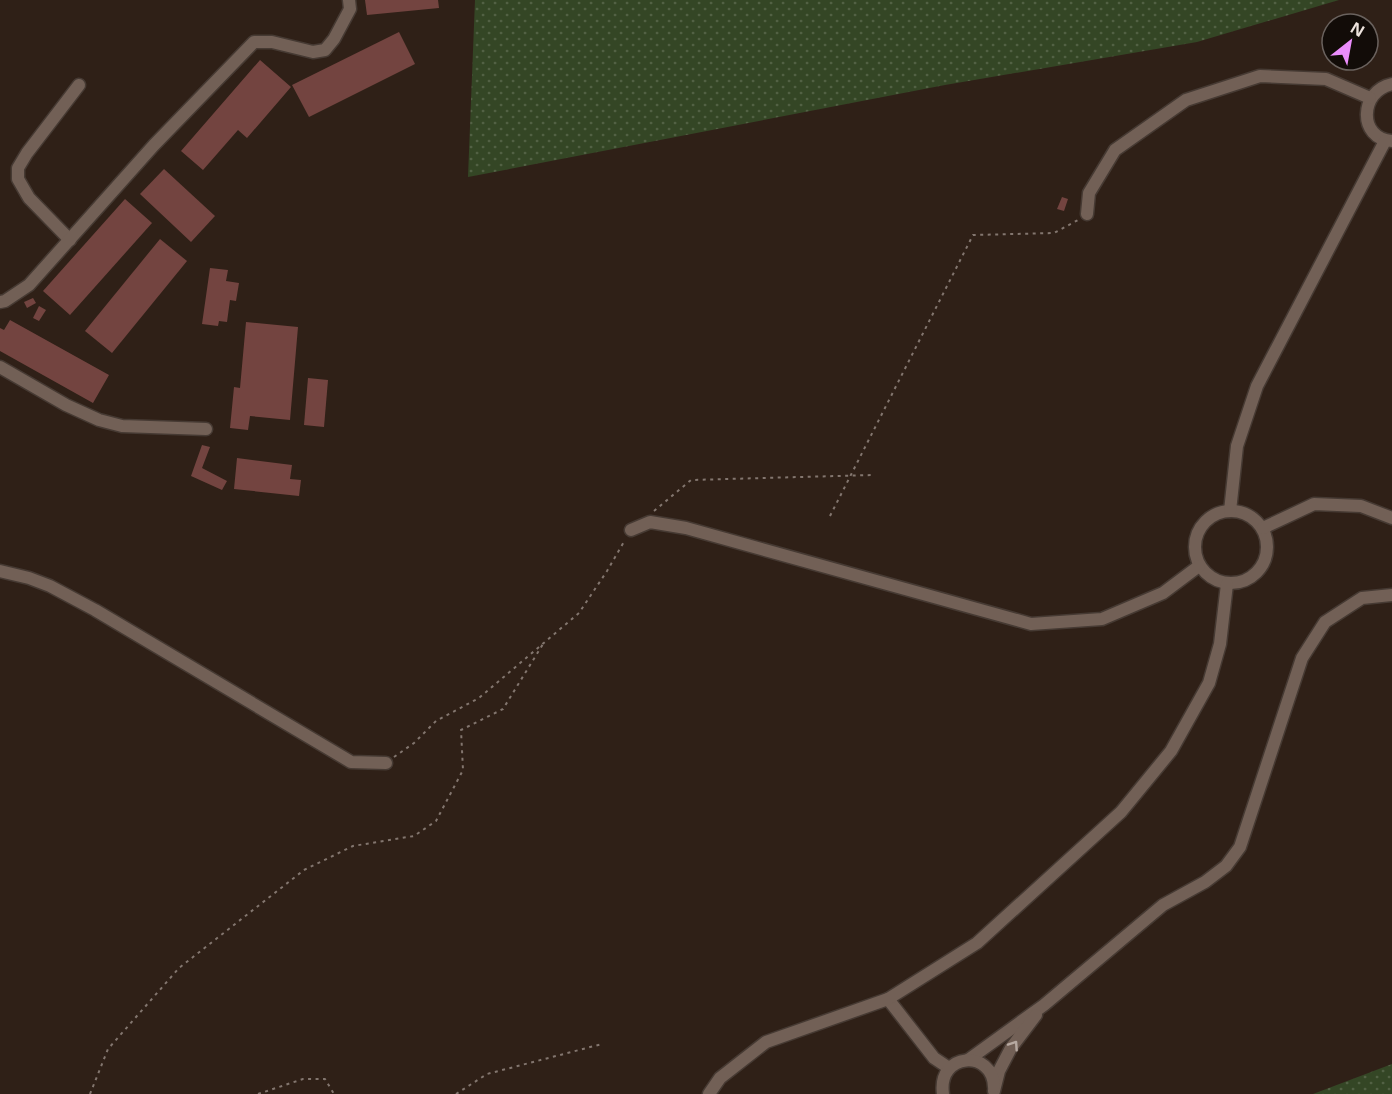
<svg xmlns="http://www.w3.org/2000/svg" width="1392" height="1094" viewBox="0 0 1392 1094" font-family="'Noto Sans',sans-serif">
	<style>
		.grass { fill: url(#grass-dots) }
		.building { fill: #734440 }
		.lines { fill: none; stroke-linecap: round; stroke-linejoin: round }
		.minor-casing { stroke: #463a33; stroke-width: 15 }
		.path { stroke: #83766f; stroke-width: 2; stroke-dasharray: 3 4.5; stroke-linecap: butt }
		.minor { stroke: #726056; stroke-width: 12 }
		.oneway { stroke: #b6a9a1 }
	</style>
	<defs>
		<pattern id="grass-dots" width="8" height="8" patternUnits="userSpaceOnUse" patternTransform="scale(1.5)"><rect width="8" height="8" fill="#344625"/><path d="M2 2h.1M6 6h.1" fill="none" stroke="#526144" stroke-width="1.8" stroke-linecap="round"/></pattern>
	</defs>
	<rect width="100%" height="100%" fill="#2f2017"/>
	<g class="grass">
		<path d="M475,0H1339L1197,42L945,85L468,177Z"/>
		<path d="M1392,1064V1094H1313Z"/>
	</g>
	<g class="building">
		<path d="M365,0H438L439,8L367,15Z"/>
		<path d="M399,32L415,64L309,117L292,85Z"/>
		<path d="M260,60L291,87L247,138L238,130L203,170L181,151Z"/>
		<path d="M164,169L215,216L191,242L140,194Z"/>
		<path d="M1062,197L1068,199L1064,211L1057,209Z"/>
		<path d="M125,199L152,223L70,315L43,291Z"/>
		<path d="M160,239L187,261L112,353L85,331Z"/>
		<path d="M210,268L228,270L226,281L239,283L236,301L230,300L227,322L219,321L218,326L202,324Z"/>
		<path d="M33,298L36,303L27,308L24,302Z"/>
		<path d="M39,306L46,310L39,321L33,318Z"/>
		<path d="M10,320L109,375L93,403L0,351V328L4,330Z"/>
		<path d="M246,322L298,327L290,420L250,416L248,430L230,428L234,387L240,388Z"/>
		<path d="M308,378L328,380L324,427L304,425Z"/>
		<path d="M202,445L210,447L202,468L227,481L222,490L191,476Z"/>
		<path d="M237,458L292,465L290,479L301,480L299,496L234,489Z"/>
	</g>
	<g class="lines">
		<g class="minor-casing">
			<g id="minor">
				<path d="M1392,84C1359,91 1358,139 1392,141"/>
				<path d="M1087,214L1089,193L1115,150L1186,100L1260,76L1326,79L1370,98"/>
				<path d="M70,240L29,198L18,179V168L27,153L79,85"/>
				<path d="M0,302L5,301L29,285L154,145L254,42H272L313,52L325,50L334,39L350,9L349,0"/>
				<path d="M0,367L66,405L99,420L122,426L206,429"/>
				<circle cx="1231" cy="547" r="36"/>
				<path d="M1230,511L1237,446L1257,386L1385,141"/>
				<path d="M1263,528L1314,504L1361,506L1392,518"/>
				<path d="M631,530L650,522L686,528L1031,624L1102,619L1163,593L1199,566"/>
				<path d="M0,571L29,578L50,586L95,610L351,762L386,763"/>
				<path d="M888,999L934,1058L949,1068"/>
				<path d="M968,1060L1044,1005L1163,905L1205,882L1226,866L1240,847L1302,658L1325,622L1362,598L1392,595"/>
				<path d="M994,1091L999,1071L1011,1048L1036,1015"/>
				<path d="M709,1094L720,1078L766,1042L888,999L977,943L1121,812L1171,751L1209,683L1220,644L1227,584"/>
				<path d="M943,1094C937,1052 993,1049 994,1087"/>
			</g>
		</g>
		<g class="path">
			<path d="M654,511L691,480L873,475"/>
			<path d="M830,516L973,235L1054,233L1078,220"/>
			<path d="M394,757L414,743L436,721L479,698L579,613L607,571L625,540"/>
			<path d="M90,1094L108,1049L179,968L304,870L353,846L414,836L436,821L463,770L461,730L503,709L543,644"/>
			<path d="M258,1094L303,1079H325L334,1094"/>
			<path d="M456,1094L487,1074L602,1044"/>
		</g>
		<use href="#minor" class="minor"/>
	</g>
	<defs><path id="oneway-chevron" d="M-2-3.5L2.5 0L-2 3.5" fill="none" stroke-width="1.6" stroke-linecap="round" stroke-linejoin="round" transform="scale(1.5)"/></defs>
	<use class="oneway" href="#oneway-chevron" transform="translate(1014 1045) rotate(-56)"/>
	<g transform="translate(1350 42) rotate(31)"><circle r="28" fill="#120c08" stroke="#6a625e" stroke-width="1.5"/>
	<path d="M0-4.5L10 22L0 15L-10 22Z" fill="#eb8dfc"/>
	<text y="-9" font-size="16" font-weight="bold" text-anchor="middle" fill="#eee4de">N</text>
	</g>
</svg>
